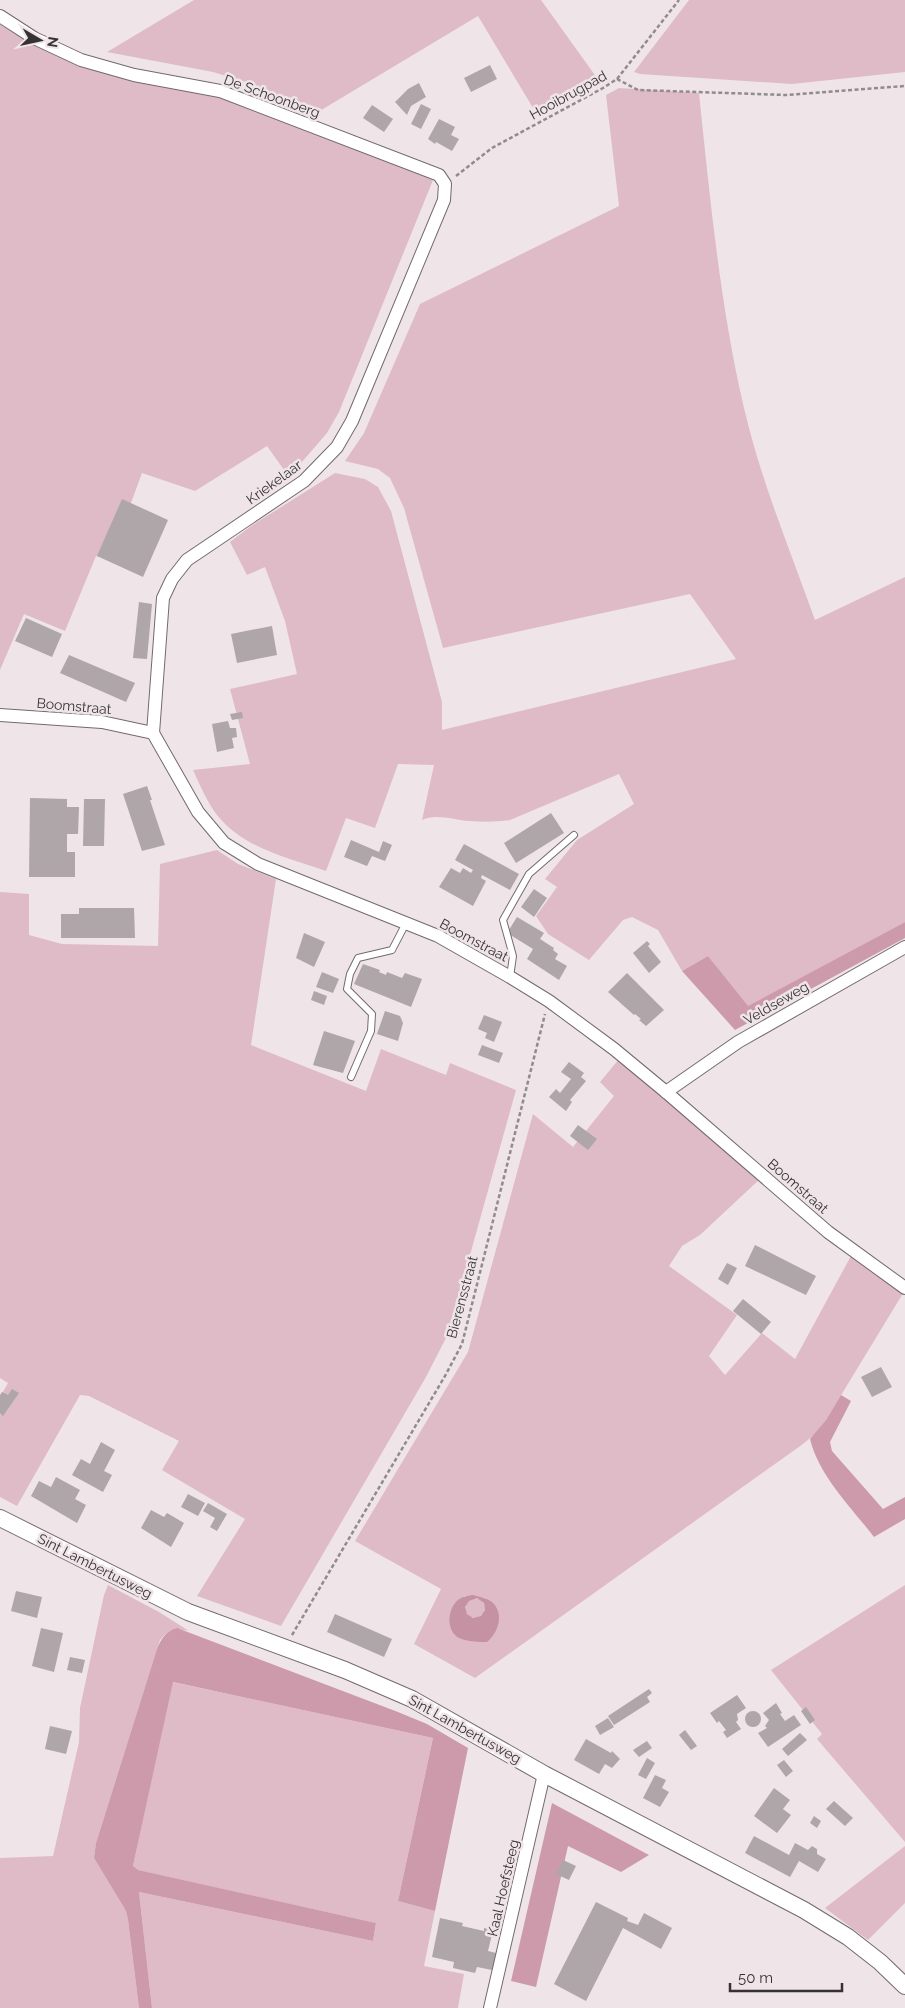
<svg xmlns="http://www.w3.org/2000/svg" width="905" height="2008" viewBox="0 0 905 2008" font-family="Raleway,sans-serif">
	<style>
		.green { fill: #dfbbc7; fill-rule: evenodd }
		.forest { fill: #cd9aac }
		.water { fill: #c492a3; fill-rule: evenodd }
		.building { fill: #afa6a9 }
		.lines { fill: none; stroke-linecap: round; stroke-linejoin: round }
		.lane-casing { stroke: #726a6c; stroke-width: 8 }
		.street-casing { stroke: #726a6c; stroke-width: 14 }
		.secondary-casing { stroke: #726a6c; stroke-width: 18 }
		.path { stroke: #928b8d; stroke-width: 2.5; stroke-dasharray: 4 2.5; stroke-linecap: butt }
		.lane { stroke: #fff; stroke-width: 6 }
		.street { stroke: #fff; stroke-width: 12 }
		.secondary { stroke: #fff; stroke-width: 16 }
		.labels { text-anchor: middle; stroke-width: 5; stroke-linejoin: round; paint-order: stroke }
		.street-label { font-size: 14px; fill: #363233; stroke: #efe5e8 }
	</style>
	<rect width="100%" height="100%" fill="#efe5e8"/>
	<g class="green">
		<path d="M194,0H541L597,78L536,113L478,16L318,112L246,82L213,72L107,52Z"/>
		<path d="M689,0H905V72L792,84L640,74L634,72Z"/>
		<path d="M0,22L46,49L211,92L433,180L339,412L327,433L289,477L267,446L195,491L142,473L110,560L96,556L65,631L24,614L0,670Z"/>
		<path d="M619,88L699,93C710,198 720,305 744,408C761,481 790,550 815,620L905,577V922L747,1007L708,956L682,971L658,930L632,917L623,920L589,960L548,934L536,916L557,887L545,879L577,840L634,804L619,774L510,820C496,822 483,822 469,821C456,820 434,813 422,820L434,765L398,764L375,828L346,818L326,871C288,858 243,848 217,815C207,802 200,785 193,770L250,764L230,689L297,674L285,621L265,567L247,575L230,542L251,526L335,473L365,479L378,487L391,511L442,702V730L736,659L690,594L443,648L404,508L390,478L378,469L345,461L364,433L420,304L619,206L606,95Z"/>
		<path d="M217,850L238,864L276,879L251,1045L366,1091L381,1049L446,1075L450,1063L516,1090L448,1334L426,1377L281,1626L197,1596L245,1519L162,1470L179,1441L89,1396L80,1395L17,1506L0,1497V1397L8,1383L0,1378V892L29,894V935L62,944L158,946L160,864Z"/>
		<path d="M619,1059L760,1179L700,1235L682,1246L669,1266L737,1315L709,1356L725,1375L762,1333L795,1359L852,1254L905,1290L826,1420L816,1433L803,1444L475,1678L414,1644L441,1589L355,1541L468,1352L533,1114L573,1147L614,1096L600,1082ZM464,1596L486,1598L487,1642L469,1641L454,1634Z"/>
		<path d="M108,1585L159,1612L189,1631C175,1628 170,1629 160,1640L96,1843L94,1858L126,1911L128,1920L139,2008H0V1858L53,1856L79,1742L80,1708L104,1595Z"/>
		<path d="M905,1585V1842L817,1739L822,1734L771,1670Z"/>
		<circle cx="475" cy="1608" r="10"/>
		<path d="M172,1682L433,1738L398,1901L435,1911L424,1966L464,1974L458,2008H152L139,1892L373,1941L376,1923L137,1870L133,1866Z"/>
		<path d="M905,1846V1903L868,1940L825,1908Z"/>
	</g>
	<g class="forest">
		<path d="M905,922V938L735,1030L682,971L708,956L748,1006Z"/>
		<path d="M841,1395L851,1401L830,1442L832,1451L883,1509L905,1497V1519L874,1537C851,1507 819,1476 810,1439L826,1420Z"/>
		<path d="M177,1628L398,1712L427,1724L468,1748L435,1911L398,1901L433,1738L173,1682L133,1866L138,1870L376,1923L373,1941L139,1892L152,2008H139L128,1920L126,1911L94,1858L96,1843L157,1649C161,1639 166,1631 177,1628Z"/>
		<path d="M552,1803L649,1855L621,1872L568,1846L536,1987L511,1981Z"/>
	</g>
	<path class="water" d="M473,1595C480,1597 487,1598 492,1602C505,1614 498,1633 487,1642C478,1642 468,1642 459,1638C446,1631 447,1609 458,1600C463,1596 467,1596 473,1595ZM477,1598L484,1603L485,1610L481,1616L473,1618L467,1614L465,1607L469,1601Z"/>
	<g class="building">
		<path d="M490,65L497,79L471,92L464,78Z"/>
		<path d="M419,83L426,97L411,106L407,115L395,102L408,89Z"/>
		<path d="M421,104L431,109L421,129L411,124Z"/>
		<path d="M372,105L393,119L384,132L363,118Z"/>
		<path d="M439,119L455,127L451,135L459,139L452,151L436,142L435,144L428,139Z"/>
		<path d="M122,499L168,520L143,577L97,556Z"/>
		<path d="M139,602L152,604L147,659L133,658Z"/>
		<path d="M26,618L62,634L52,657L15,641Z"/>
		<path d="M272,626L277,655L237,663L231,634Z"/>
		<path d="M69,655L135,683L126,702L60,673Z"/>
		<path d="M242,712L243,718L232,720L230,714Z"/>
		<path d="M228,721L230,728H236L237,737L232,738L234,748L217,752L212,724Z"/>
		<path d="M147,786L152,800H150L165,845L142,851L123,794Z"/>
		<path d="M30,798L67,799V807H79L78,834H67V852H75V877H29Z"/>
		<path d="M84,799H105L104,846H83Z"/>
		<path d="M551,813L564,833L516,863L504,843Z"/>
		<path d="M351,840L379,852L383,841L392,845L385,861L372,856L367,866L344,857Z"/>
		<path d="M464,844L519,874L510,890L482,875L481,878L486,881L473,906L439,887L451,868L460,873L463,868L471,873L473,870L455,860Z"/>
		<path d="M534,889L547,898L534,917L521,907Z"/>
		<path d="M79,908H134L135,938H61V914H79Z"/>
		<path d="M517,917L544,933L540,939L554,948L553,950L558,954L555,959L567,966L559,980L527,959L533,949L507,933Z"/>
		<path d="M304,933L325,942L314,967L296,958Z"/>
		<path d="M647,941L650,944L648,946L661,962L649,973L633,953Z"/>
		<path d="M363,964L380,970L379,972L386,975L387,972L402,978L405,973L422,979L411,1007L354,984Z"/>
		<path d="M322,972L339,979L333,993L316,987Z"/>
		<path d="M627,973L664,1010L646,1026L639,1020L641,1019L635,1014L634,1015L608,992Z"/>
		<path d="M314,991L327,996L324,1005L311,1000Z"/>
		<path d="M385,1011L400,1016L403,1023L398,1041L377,1034Z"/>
		<path d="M484,1015L502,1022L494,1042L485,1038L487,1033L478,1029Z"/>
		<path d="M324,1031L355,1041L343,1073L313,1065Z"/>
		<path d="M482,1045L503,1053L499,1063L478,1055Z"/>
		<path d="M569,1062L584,1073L581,1077L586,1081L570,1100L572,1102L566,1111L549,1097L556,1089L560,1093L571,1079L561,1072Z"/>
		<path d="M578,1125L597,1139L588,1150L570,1136Z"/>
		<path d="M755,1245L816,1276L806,1295L745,1266Z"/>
		<path d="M727,1263L737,1268L728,1285L718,1279Z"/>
		<path d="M743,1299L771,1322L761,1334L733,1311Z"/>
		<path d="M881,1367L892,1387L872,1397L861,1377Z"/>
		<path d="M12,1389L19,1393L3,1416L0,1413V1395L2,1392L8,1395Z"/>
		<path d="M101,1442L115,1450L104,1471L112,1475L103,1492L72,1475L81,1459L90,1464Z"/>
		<path d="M56,1477L80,1490L75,1499L86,1505L77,1523L31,1496L39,1481L51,1487Z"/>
		<path d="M188,1494L205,1503L198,1516L181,1507Z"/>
		<path d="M208,1503L227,1514L217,1531L210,1527L215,1518L203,1511Z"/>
		<path d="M151,1510L164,1517L167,1513L184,1523L171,1547L141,1528Z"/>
		<path d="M16,1591L42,1597L37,1618L11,1611Z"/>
		<path d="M335,1614L392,1639L384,1657L327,1632Z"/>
		<path d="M41,1628L63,1633L54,1672L32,1666Z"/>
		<path d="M70,1657L85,1660L82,1673L67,1670Z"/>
		<path d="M649,1689L652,1693L647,1697L650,1702L614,1725L608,1716Z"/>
		<path d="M737,1695L746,1708L737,1714L738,1720L736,1722L741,1729L727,1738L723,1732L726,1730L719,1721L717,1723L710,1713Z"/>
		<path d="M776,1703L782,1713L780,1714L785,1721L794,1715L801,1725L768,1747L758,1733L767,1728L765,1726L769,1720L763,1713Z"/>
		<path d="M806,1707L815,1720L810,1724L801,1711Z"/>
		<circle cx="753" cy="1719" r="8"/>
		<path d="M608,1718L614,1727L600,1735L595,1726Z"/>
		<path d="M50,1726L72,1731L66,1754L45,1749Z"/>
		<path d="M685,1730L697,1746L691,1750L679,1735Z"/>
		<path d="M800,1733L807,1740L788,1756L782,1749Z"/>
		<path d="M586,1739L611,1753L612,1751L620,1759L612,1768L605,1764L599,1774L574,1760Z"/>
		<path d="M647,1741L652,1748L639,1757L633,1750Z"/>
		<path d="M647,1758L655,1763L646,1779L638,1775Z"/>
		<path d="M784,1760L793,1771L786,1777L777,1765Z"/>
		<path d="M655,1775L666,1780L662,1788L669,1792L660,1807L643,1798Z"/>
		<path d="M774,1788L790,1800L783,1809L791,1815L777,1833L754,1816Z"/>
		<path d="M834,1801L853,1818L845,1826L826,1809Z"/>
		<path d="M814,1816L821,1821L817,1828L810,1823Z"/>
		<path d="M754,1836L789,1855L795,1843L808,1850L812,1846L817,1849V1854L826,1859L818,1872L799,1861L790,1877L745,1853Z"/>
		<path d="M563,1860L576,1866L569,1880L556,1874Z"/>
		<path d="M596,1902L628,1918L627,1921L638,1925L644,1913L672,1928L661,1949L623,1928L586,2001L554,1984Z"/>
		<path d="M440,1918L463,1923L462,1926L484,1931V1928L493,1930L488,1951L496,1953L492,1970L477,1967L475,1973L453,1968L454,1962L432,1957Z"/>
	</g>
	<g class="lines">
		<g class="lane-casing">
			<g id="lane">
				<path d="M510,977L513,956L503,920L529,874L574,835"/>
				<path d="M351,1077L371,1031L372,1014L347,989L350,974L358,958L392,950L406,923"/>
			</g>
		</g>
		<g class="street-casing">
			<g id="street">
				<path d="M0,16L34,38L81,60L134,75L220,91L439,175L445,184L444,200L352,421L337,447L304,481L187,560L172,579L163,598L153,733"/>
				<path d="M0,715L102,722L153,733L198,812L224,843L258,864L438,936L510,977L549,1001L614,1049L666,1092L828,1232L905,1288"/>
				<path d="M666,1092L738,1042L905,947"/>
				<path d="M490,2008L544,1774"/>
			</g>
		</g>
		<g class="secondary-casing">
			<path id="secondary" d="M0,1518L188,1612L345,1670L412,1699L544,1774L804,1910L848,1937L880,1962L905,1986"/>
		</g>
		<g class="path">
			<path d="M617,79L638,90L786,95L905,86"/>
			<path d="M456,176L492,148L603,88L617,79L679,0"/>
			<path d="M292,1635L445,1376L462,1344L545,1014"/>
		</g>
		<use href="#lane" class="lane"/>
		<use href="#street" class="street"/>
		<use href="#secondary" class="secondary"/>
	</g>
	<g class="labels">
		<g class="street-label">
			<text transform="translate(568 95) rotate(-29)" y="5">Hooibrugpad</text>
			<text transform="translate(272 96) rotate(20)" y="5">De Schoonberg</text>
			<text transform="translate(274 482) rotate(-36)" y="5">Kriekelaar</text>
			<text transform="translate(74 706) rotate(5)" y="5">Boomstraat</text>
			<text transform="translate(474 940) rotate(28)" y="5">Boomstraat</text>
			<text transform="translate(776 1003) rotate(-30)" y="5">Veldseweg</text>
			<text transform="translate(798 1186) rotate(41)" y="5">Boomstraat</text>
			<text transform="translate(462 1297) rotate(-75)" y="5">Bierensstraat</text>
			<text transform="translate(95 1566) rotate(27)" y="5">Sint Lambertusweg</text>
			<text transform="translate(465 1729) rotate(29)" y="5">Sint Lambertusweg</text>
			<text transform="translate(503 1888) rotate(-77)" y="5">Kaal Hoefsteeg</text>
		</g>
	</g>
	<g transform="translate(40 40) rotate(99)" stroke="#efe5e8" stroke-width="4" paint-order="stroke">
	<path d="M0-4L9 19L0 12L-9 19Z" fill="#363233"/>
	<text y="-8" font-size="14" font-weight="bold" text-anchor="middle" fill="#363233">N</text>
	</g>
	<path d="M730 1983v8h112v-8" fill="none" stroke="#363233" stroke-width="2.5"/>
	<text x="738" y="1983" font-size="15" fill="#363233" stroke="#efe5e8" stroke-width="4" paint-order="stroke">50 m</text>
</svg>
